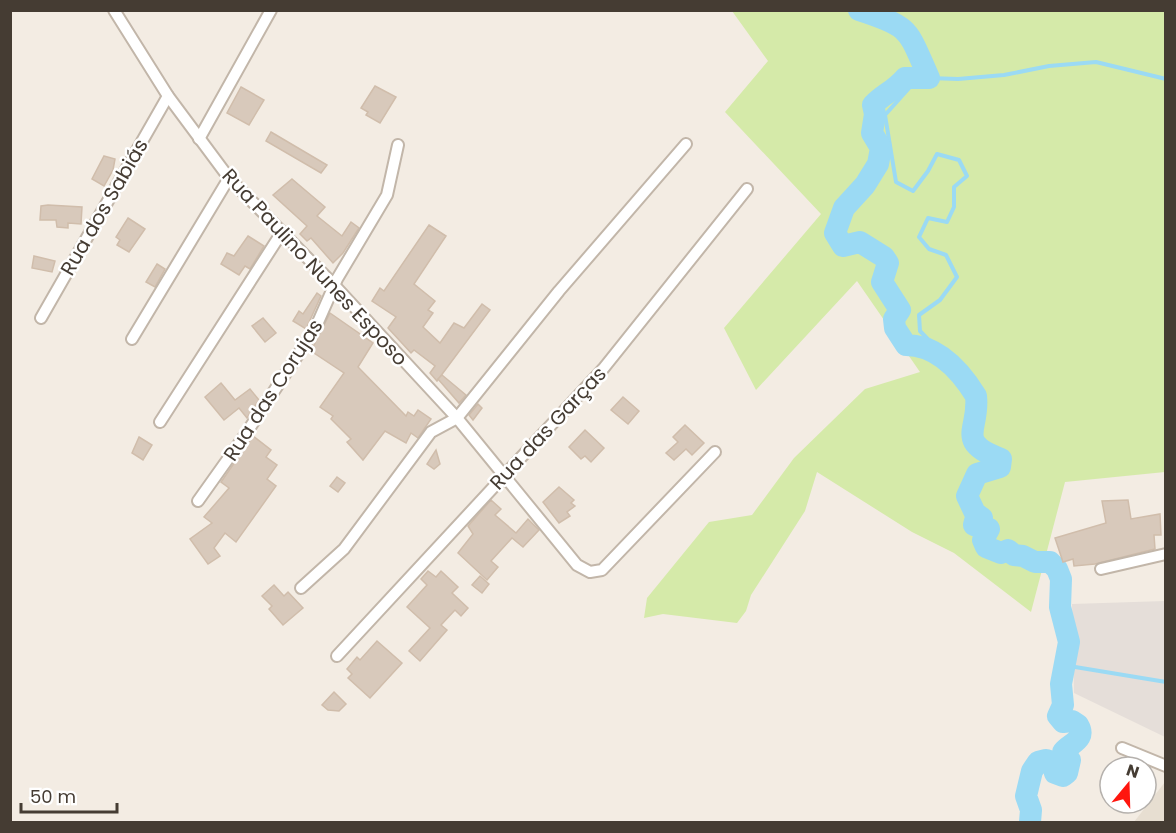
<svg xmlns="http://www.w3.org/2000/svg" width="1176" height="833" viewBox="0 0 1176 833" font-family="Poppins,sans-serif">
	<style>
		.residential { fill: #e7ded1 }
		.industrial { fill: #e5ded9 }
		.green { fill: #d5eaa9 }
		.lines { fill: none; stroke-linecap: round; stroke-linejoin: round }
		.stream { stroke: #9bdaf4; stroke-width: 4 }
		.river { stroke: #9bdaf4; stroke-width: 22 }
		.building { fill: #d8c9bb; stroke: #d0bdab; stroke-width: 1.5 }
		.minor-casing { stroke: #c2b6a9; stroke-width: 14 }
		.minor { stroke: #fff; stroke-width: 10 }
		.labels { text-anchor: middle; stroke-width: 5; stroke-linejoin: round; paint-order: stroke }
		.street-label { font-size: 20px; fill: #453c33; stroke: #fff }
	</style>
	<rect width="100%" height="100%" fill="#f3ece3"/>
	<path class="residential" d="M1165,782V822H1134Z"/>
	<path class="industrial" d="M1165,601H1166L1165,737L1074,693L1072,604Z"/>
	<path class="green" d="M732,11H1165V472L1065,482L1031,612L954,553L912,532L817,472L805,511L751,595L746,611L737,623L663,614L644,618L647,598L709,522L752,515L794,458L865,389L920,372L857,281L756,390L724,328L821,214L725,112L768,61Z"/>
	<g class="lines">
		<g class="stream">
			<path d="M944,356L920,331L919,315L940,300L957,277L946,255L929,249L919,237L928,218L947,222L954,207V187L967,176L959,160L937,154L928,171L913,191L896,182L885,115L911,86L929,78L958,79L1004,75L1049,66L1096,62L1166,79"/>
			<path d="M1063,665L1166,682"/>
		</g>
		<path class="river" d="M859,10C912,27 907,29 929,78H905C894,91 883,94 873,105L875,114L872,133L881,148L878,164L865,185L844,208L835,233L843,246L860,242L884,257L888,263L882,282L900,310L894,319L895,328L906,345C938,345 960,370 976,396C980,430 954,441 1001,459L1000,467L977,474L967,496L975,513L982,518L975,521L974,525L989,529L983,540L986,547L1001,553L1008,550L1014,555L1023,556L1035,562H1050L1057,569L1061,579L1060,607L1069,642L1061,684L1063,705L1058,716L1063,722L1072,721L1078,725C1087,740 1070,743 1063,752L1070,760L1067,773L1063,776L1055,773L1052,762L1046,760L1038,762L1032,771L1026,796L1031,810L1030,822"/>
	</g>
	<g class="building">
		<path d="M375,86L396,97L380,123L366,115L368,112L361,108Z"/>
		<path d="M241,87L264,100L249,125L227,113Z"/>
		<path d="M271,132L327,165L321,173L266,141Z"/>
		<path d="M104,156L115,159L113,170L104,186L92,179Z"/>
		<path d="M292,179L325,207L317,216L342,236L351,222L359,228L343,253L333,263L311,238L307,241L300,234L307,226L273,195Z"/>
		<path d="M48,205L82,207L81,224L68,223V228L57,227L56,220H40L41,206Z"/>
		<path d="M128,218L145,229L129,252L117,245L120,240L116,237Z"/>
		<path d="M429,225L446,236L414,284L435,301L428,310L433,313L423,327L440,343L454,323L464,328L482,304L490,310L437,381L430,373L435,366L414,350L411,353L388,328L396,317L372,301L380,288L384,291Z"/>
		<path d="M248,236L264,246L250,269L245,266L239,275L221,264L227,253L234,256Z"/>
		<path d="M34,256L55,261L52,272L32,268Z"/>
		<path d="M157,264L165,269L155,287L146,282Z"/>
		<path d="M317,293L321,296L306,329L293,321L299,311L303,314Z"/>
		<path d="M330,313L373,343L358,367L406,416L408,412L414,416L418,410L431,419L418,438L411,433L406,443L385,431L363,460L347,442L351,439L331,419L333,416L320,407L344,373L311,351Z"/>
		<path d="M263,318L276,333L265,342L252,326Z"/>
		<path d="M442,375L466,395L459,403L438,379Z"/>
		<path d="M221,383L235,400L250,389L259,400L247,418L239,408L224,420L205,397Z"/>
		<path d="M623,397L639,411L628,424L611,410Z"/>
		<path d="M478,404L482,408L473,420L469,415Z"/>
		<path d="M685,425L704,443L692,455L686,449L674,460L666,453L678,442L673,437Z"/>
		<path d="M585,430L604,448L591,462L585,456L581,459L569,447Z"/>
		<path d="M253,436L271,450L266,457L277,465L267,479L276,486L236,542L225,533L214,548L220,556L208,564L190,539L212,523L204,517L229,488L221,482Z"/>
		<path d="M139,437L152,445L143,460L132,453Z"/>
		<path d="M436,450L440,464L434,469L427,464Z"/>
		<path d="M337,477L345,483L338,492L330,486Z"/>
		<path d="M559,487L574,500L571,503L575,506L567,512L570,516L559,523L543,502Z"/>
		<path d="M491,500L501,509L495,515L516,533L528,519L539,530L523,547L512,538L491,561L498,567L487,580L458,553L473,534L468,526Z"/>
		<path d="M1128,500L1131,519L1160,514L1161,535H1154L1155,549L1095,564L1074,566L1073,559L1063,562L1055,538L1106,523L1102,501Z"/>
		<path d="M428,571L436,577L441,571L458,587L452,593L468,608L461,616L455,610L441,625L447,630L420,661L409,651L430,628L407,607L427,585L421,579Z"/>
		<path d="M480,576L489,584L482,593L472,585Z"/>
		<path d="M274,585L284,596L288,592L303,608L283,625L269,609L272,606L262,596Z"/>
		<path d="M377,641L402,663L370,698L348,678L352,674L347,669L357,657L360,660Z"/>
		<path d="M334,692L346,704L339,711L328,710L322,705Z"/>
	</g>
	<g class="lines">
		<g class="minor-casing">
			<g id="minor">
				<path d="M114,10L168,96L229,178L334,285L457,418L577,565L590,572L602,570L715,452"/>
				<path d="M199,139L271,10"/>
				<path d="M41,318L168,96"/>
				<path d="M132,339L229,178"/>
				<path d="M160,422L282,232"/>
				<path d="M198,501L245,435L315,329L337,279L387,195L398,145"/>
				<path d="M1101,569L1166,554"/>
				<path d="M301,588L344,549L431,432L457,418L559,291L686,144"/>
				<path d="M337,656L603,369L747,189"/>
				<path d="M1122,748L1166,766"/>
			</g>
		</g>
		<use href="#minor" class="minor"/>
	</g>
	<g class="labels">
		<g class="street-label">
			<text transform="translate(104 207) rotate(-60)" y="7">Rua dos Sabiás</text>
			<text transform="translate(315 267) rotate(47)" y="7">Rua Paulino Nunes Esposo</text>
			<text transform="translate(273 390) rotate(-57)" y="7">Rua das Corujas</text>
			<text transform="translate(548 428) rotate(-47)" y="7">Rua das Garças</text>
		</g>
	</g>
	<rect width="1176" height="833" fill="none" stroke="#453c33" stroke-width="24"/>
	<g transform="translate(1128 785) rotate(19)"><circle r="28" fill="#ffffff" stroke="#b5b1ad" stroke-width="1.5"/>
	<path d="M0-4.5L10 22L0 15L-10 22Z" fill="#ff160e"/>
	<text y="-9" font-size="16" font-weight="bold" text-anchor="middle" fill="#453c33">N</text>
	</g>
	<path d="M21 803v9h96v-9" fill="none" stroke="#453c33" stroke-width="3"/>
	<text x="30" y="803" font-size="18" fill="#453c33" stroke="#ffffff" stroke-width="4.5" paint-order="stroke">50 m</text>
</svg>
